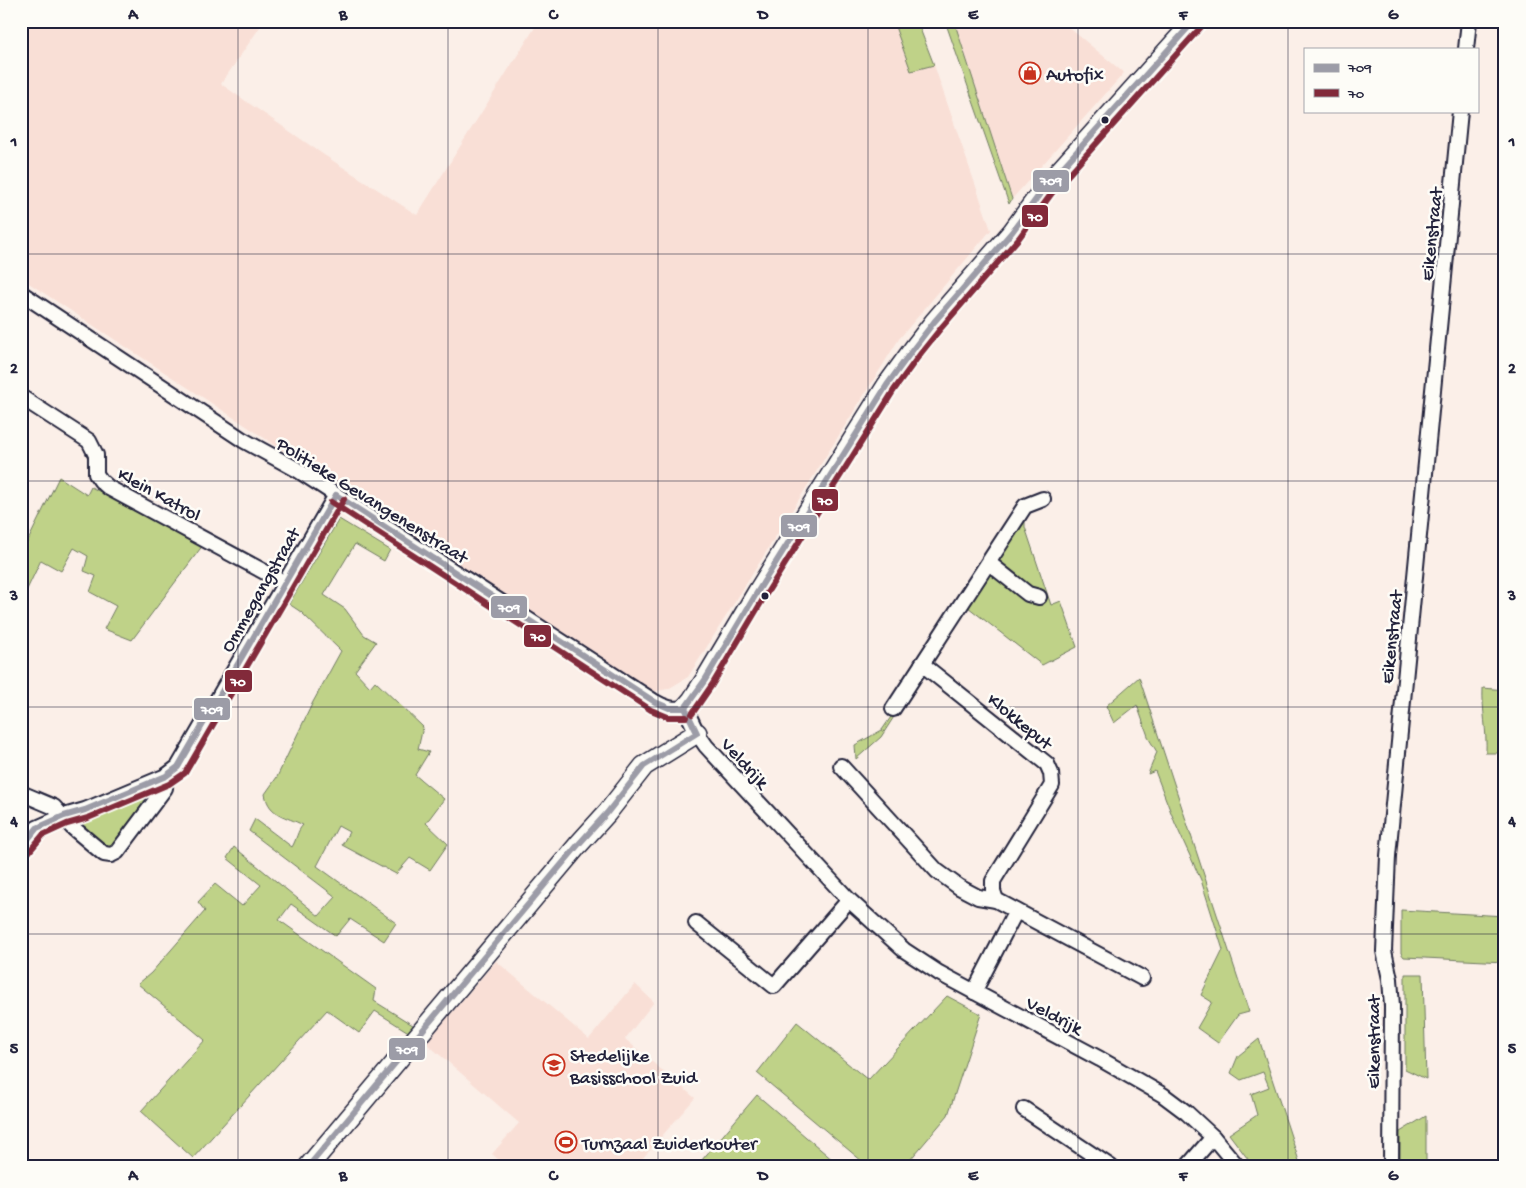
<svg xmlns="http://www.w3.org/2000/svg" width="1526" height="1188" viewBox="0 0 1526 1188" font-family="'Gochi Hand',sans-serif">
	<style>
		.built { fill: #f9dfd6 }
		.green { fill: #bfd288; stroke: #707a62 }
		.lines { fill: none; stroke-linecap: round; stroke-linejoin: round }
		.street-casing { stroke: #22223b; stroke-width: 18 }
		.secondary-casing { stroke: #22223b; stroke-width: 22 }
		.street { stroke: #fdfcf7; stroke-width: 14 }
		.secondary { stroke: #fdfcf7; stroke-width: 19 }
		.bus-1-casing { stroke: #fdfcf7; stroke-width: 10 }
		.bus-2-casing { stroke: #fdfcf7; stroke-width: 10 }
		.bus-1 { stroke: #9c9ca7; stroke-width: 6 }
		.bus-2 { stroke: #822a3a; stroke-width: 6 }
		.grid { fill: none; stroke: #22223b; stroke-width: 1; stroke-opacity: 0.55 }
		.bus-dot { fill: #22223b; stroke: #fdfcf7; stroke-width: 2 }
		.labels { text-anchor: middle; stroke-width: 5; stroke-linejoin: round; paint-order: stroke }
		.poi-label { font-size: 19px; fill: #22223b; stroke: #fdfcf7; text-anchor: start }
		.street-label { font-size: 19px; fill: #22223b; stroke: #fdfcf7 }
		.line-badge { stroke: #fdfcf7; stroke-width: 2 }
		.badge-label { font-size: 14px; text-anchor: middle; font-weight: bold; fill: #fff }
		.neatline { fill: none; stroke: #22223b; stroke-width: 2 }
		.grid-label { font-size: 16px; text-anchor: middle; font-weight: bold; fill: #22223b }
	</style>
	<rect width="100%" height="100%" fill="#fbefe8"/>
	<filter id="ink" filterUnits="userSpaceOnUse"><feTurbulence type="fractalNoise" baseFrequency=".02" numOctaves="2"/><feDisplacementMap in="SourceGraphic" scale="10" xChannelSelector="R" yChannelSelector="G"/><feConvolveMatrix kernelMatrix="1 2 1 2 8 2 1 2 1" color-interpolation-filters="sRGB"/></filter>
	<g filter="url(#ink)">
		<g class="built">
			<path d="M21,21H264L221,84L324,155L417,215L539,21H893L911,71L934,65L991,230L899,339L688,677L668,689L651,692L21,278Z"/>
			<path d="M954,21H1061L1124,73L1012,199Z"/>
			<path d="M496,961L589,1039L635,984L654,1002L625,1039L695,1098L635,1167H507L492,1154L519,1123L426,1043Z"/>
		</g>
		<g class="green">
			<path d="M893,21H917L934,65L911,71Z"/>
			<path d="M945,21H954L1012,199L1009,204Z"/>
			<path d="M59,477L87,495L91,487L203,545L132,640L104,629L116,606L90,592L96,576L84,571L88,556L74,548L61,571L41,560L21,602V555Z"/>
			<path d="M1025,518V527L1051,605L1061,601L1077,647L1042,665L959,600Z"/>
			<path d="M339,519L390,550L384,561L355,544L324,595L345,609L364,635L376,642L355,671L370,687L375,681L423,727L418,749L429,752L415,775L444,799L426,823L448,844L430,870L410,858L396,874L342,845L349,832L338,826L317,866L396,923L384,941L350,919L336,936L291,904L279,920L376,989L374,1001L416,1027L410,1033L375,1011L359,1033L327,1010L193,1158L141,1111L205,1040L138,984L151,973L205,911L198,902L215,884L242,906L261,885L227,858L234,847L319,916L336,897L249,831L255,819L292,847C297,839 297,831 303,825C286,816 269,816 265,794L277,777L313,702L341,651L301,612L289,604Z"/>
			<path d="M1139,677L1249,1012L1238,1015L1218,1043L1197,1028L1212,1002L1201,995L1223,950L1201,880L1175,823L1155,771L1148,774L1157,752L1149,739L1137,705L1114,723L1106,706Z"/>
			<path d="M1483,688L1505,690V753H1486C1487,731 1482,710 1483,688Z"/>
			<path d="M895,711L897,712L881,737L856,759L855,745L882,730Z"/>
			<path d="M155,793L113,845L107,848L83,829L80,822Z"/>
			<path d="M1401,910L1505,916V962L1404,957L1401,953Z"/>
			<path d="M1405,974H1423L1426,1079L1405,1069Z"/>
			<path d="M947,996L981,1014L948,1115L904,1167H869L757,1073L797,1022L868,1080Z"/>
			<path d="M1259,1039L1301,1167H1254L1229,1134L1257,1115L1251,1094L1269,1087L1263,1072L1241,1080L1231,1073L1238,1056Z"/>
			<path d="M757,1095L841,1167H696Z"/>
			<path d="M1426,1116V1167H1400V1132Z"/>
		</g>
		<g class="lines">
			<g class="street-casing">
				<g id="street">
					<path d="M1466,49L1469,21"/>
					<path d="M21,293L243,440L296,469L336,495L655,702C665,708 673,710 685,708L697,733L706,746L849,900L904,950L939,973L1100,1059L1163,1095L1187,1113L1213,1137L1238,1167"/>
					<path d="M21,397L89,441L96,455V474L101,481L109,488L285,583"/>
					<path d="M989,563L1028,594L1039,597"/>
					<path d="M922,664L1047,764L1051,773L1052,785L993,881V891L996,900"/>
					<path d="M893,709L1025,506L1043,499"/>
					<path d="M841,766L937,871L959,887L978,897L996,900L1142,978"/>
					<path d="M21,793L54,807L72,827L104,854L111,855L117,852L165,788L166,776"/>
					<path d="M21,848L37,828L64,816L85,810L166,776L178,767L336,495"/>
					<path d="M696,923L774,986L849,900"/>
					<path d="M974,992L1016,911"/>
					<path d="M1024,1109L1111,1167"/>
					<path d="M1187,1167L1213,1137"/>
					<path d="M1391,1167L1392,1006L1390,979L1384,951L1388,856L1460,111"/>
				</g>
			</g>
			<g class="secondary-casing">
				<g id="secondary">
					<path d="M685,708L692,700L705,680L758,591L887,385L914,348L934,322L1012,232L1045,187L1194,21"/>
					<path d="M308,1167L578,845L607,813L644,766L697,733"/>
				</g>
			</g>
			<use href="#street" class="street"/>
			<use href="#secondary" class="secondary"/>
			<g class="bus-1-casing">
				<g id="bus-1">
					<path d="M336,495L655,702L669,708H685"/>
					<path d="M685,708L705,680L758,591L887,385L914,348L934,322L1012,232L1045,187L1194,21"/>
					<path d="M21,848L37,828L64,816L85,810L166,776L178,767L336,495"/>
					<path d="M308,1167L578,845L607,813L644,766L697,733L685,708"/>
				</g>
			</g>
			<g class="bus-2-casing">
				<g id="bus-2">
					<path d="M331,502L651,710L668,717H686"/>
					<path d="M692,714L712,685L765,596L894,390L921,353L941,328L1019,238L1052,193L1201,27"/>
					<path d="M28,853L43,835L67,824L88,818L169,784L185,773L344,499"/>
				</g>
			</g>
			<use href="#bus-1" class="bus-1"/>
			<use href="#bus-2" class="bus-2"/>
		</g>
	</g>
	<path class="grid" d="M238,21V1167M448,21V1167M658,21V1167M868,21V1167M1078,21V1167M1288,21V1167M21,254H1505M21,481H1505M21,707H1505M21,934H1505"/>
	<defs>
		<g id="shop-ring" transform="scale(1.125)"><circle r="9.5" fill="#fdfcf7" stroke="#c8321e" stroke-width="1.5"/><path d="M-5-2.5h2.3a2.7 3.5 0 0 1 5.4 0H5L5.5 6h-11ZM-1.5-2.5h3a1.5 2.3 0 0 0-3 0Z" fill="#c8321e"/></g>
		<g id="school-ring" transform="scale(1.125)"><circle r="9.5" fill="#fdfcf7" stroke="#c8321e" stroke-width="1.5"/><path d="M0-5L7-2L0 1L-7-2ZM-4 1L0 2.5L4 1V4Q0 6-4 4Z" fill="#c8321e"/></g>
		<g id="stadium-ring" transform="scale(1.125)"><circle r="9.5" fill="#fdfcf7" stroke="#c8321e" stroke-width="1.5"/><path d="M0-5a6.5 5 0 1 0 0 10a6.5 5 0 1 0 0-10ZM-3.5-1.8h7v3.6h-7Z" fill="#c8321e"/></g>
	</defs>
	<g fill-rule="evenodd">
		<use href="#shop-ring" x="1030" y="73"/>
		<use href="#school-ring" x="554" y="1065"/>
		<use href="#stadium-ring" x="566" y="1142"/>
	</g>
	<g class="bus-dot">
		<circle cx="1105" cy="120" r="4.5"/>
		<circle cx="765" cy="596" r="4.5"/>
	</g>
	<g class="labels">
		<g class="poi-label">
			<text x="1046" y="80">Autofix</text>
			<text x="570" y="1061">Stedelijke<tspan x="570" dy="22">Basisschool Zuid</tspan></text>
			<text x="582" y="1149">Turnzaal Zuiderkouter</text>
		</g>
		<g class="street-label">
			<text transform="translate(1430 234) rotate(-84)" y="7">Eikenstraat</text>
			<text transform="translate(160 493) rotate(29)" y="7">Klein Katrol</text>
			<text transform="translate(373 499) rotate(32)" y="7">Politieke Gevangenenstraat</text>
			<text transform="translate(259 589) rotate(-60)" y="7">Ommegangstraat</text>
			<text transform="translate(1390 637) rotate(-84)" y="7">Eikenstraat</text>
			<text transform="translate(1021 720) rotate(39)" y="7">Klokkeput</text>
			<text transform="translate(746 762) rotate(48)" y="7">Veldrijk</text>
			<text transform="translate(1055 1014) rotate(28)" y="7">Veldrijk</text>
			<text transform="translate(1372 1042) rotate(-90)" y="7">Eikenstraat</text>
		</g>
	</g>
	<g class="line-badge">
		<rect x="1032" y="169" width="38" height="24" rx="5" fill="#9c9ca7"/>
		<rect x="1021" y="204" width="28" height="24" rx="5" fill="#822a3a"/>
		<rect x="811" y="488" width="28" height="24" rx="5" fill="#822a3a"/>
		<rect x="780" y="514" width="38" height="24" rx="5" fill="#9c9ca7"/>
		<rect x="490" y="595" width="38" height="24" rx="5" fill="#9c9ca7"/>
		<rect x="523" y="624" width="29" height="24" rx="5" fill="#822a3a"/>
		<rect x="224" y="669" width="29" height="24" rx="5" fill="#822a3a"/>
		<rect x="193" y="697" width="38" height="24" rx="5" fill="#9c9ca7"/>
		<rect x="388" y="1037" width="38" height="24" rx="5" fill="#9c9ca7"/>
	</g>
	<g class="badge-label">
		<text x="1051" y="185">709</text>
		<text x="1035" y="221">70</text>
		<text x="825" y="505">70</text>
		<text x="799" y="531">709</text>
		<text x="509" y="612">709</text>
		<text x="538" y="641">70</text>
		<text x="238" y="686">70</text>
		<text x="212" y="714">709</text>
		<text x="407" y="1054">709</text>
	</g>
	<rect width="1526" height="1188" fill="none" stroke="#fdfcf7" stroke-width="55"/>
	<rect x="1304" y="48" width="175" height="65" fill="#fdfcf7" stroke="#a5a5ac"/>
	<rect x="1314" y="64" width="25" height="8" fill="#9c9ca7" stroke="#a5a5ac"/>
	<text x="1348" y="72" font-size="15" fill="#22223b">709</text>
	<rect x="1314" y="89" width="25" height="8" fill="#822a3a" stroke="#a5a5ac"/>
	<text x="1348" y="98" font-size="15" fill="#22223b">70</text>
	<rect x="28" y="28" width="1470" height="1132" class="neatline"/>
	<g class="grid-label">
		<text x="133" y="19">A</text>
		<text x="343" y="19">B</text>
		<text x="553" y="19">C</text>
		<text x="763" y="19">D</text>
		<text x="973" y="19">E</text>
		<text x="1183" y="19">F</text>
		<text x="1393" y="19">G</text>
		<text x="14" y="146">1</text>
		<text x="1512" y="146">1</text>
		<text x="14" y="373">2</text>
		<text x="1512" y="373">2</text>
		<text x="14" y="600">3</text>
		<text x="1512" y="600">3</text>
		<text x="14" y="826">4</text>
		<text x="1512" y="826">4</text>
		<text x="14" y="1053">5</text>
		<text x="1512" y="1053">5</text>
		<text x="133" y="1180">A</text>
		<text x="343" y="1180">B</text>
		<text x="553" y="1180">C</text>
		<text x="763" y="1180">D</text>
		<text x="973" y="1180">E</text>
		<text x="1183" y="1180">F</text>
		<text x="1393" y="1180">G</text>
	</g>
</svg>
